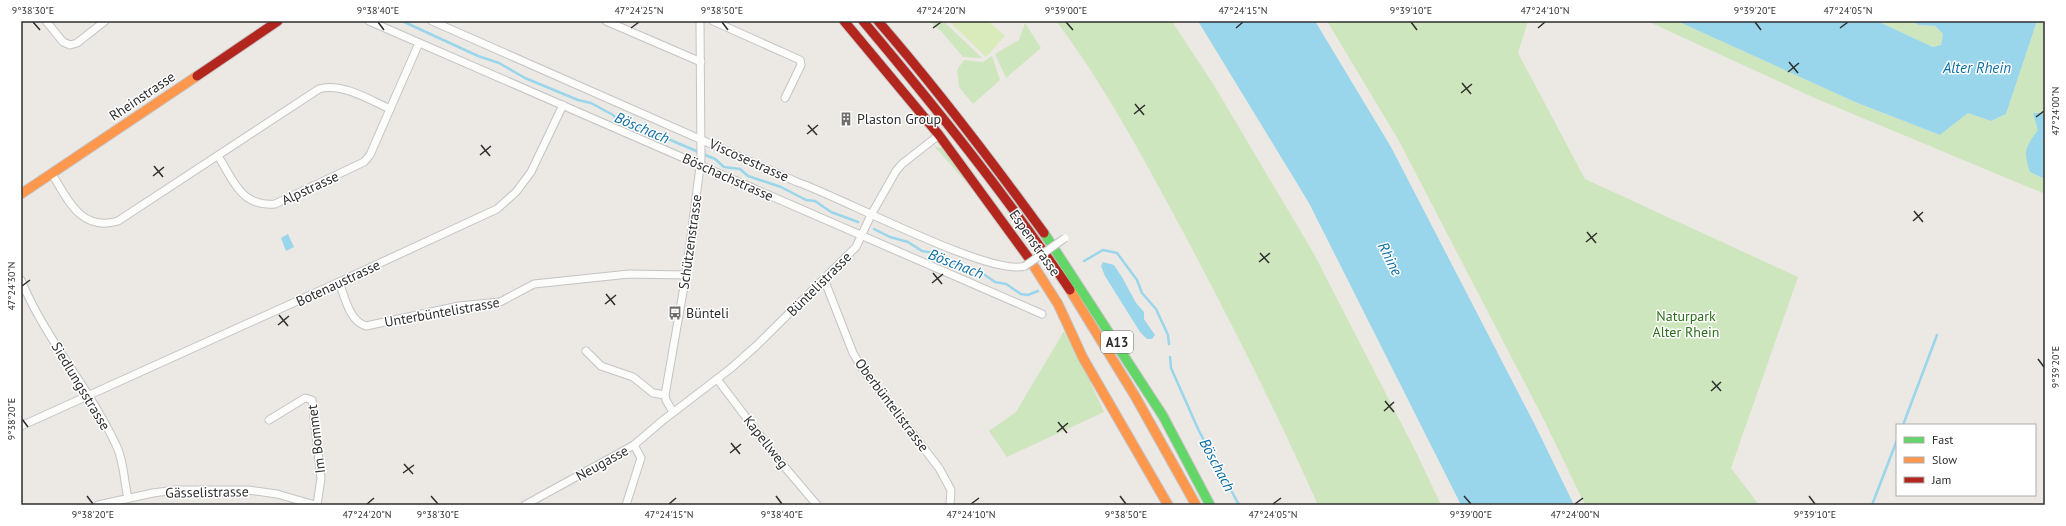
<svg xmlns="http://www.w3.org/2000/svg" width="2066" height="526" viewBox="0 0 2066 526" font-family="'PT Sans',sans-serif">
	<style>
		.green { fill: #cee6be }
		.pitch { fill: #d9eabb }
		.water { fill: #99d6ec }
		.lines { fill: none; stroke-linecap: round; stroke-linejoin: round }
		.stream { stroke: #99d6ec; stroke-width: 2.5 }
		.street-casing { stroke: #c5c4c5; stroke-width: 9 }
		.fast-casing { stroke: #c5c4c5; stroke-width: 11 }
		.slow-casing { stroke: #c5c4c5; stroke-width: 11 }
		.jam-casing { stroke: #c5c4c5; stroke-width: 11 }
		.street { stroke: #fcfcfb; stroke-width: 7 }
		.fast { stroke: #63d668; stroke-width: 9 }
		.slow { stroke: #ff974d; stroke-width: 9 }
		.jam { stroke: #b3261e; stroke-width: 9 }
		.street-bridge-casing { stroke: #c5c4c5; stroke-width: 9; stroke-linecap: butt }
		.street-bridge { stroke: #fcfcfb; stroke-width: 7 }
		.ticks { fill: none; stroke: #2e2e2e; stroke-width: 1.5 }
		.labels { text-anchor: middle; stroke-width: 3; stroke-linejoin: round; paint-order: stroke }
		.shield { fill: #fff; stroke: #6d6d6d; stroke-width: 1 }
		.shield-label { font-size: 13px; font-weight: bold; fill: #2e2e2e }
		.street-label { font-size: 14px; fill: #2e2e2e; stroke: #fff }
		.poi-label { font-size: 14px; fill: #2e2e2e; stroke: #fff; text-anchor: start }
		.park-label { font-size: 14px; fill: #2c6e1b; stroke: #fff }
		.water-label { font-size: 15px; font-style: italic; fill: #0d6fa3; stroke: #fff }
		.neatline { fill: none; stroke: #2e2e2e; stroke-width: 1.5 }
		.ticks-label { font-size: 10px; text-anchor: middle; fill: #2e2e2e }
	</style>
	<rect width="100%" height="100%" fill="#ece8e4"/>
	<g class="green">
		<path d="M929,21H943L982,58L963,57L942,32Z"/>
		<path d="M1056,21H1172L1215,87L1314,254L1416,452L1441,505H1318C1274,406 1225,310 1174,215C1139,150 1101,80 1056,21Z"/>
		<path d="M1327,21H1528L1518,53L1585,179L1798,277L1731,468L1759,505H1585L1544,420L1399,141Z"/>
		<path d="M1647,21H1677L1855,102L1940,135L1968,113L1991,121L2006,114L2037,21H2045V113L2038,130L2030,172L2045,179V194L1817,99Z"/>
		<path d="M1877,21H1910L1919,25L1935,26L1943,34L1941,46L1933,47Z"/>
		<path d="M1025,23L1041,48L1006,78L995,54L1019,40Z"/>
		<path d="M992,56L1000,80L973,104L959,87L957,70L964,60L983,62Z"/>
		<path d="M934,146L943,149L976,193Z"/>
		<path d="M1064,331L1088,377L1104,412L1007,457L989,431L1016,412Z"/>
	</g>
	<path class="pitch" d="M949,21H988L1005,36L986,57Z"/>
	<g class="water">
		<path d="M1198,21H1315L1391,147L1535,425L1574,505H1461L1309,203Z"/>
		<path d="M1677,21H1877L1933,47L1941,45L1943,34L1935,26L1919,25L1910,21H2037L2006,114L1991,121L1968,113L1940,135L1855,102Z"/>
		<path d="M2033,113H2045V179L2030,172C2023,151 2025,148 2038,130Z"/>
		<path d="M288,234L294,247L286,251L281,238Z"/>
		<path d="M1103,262L1114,265L1122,277L1136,303L1144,312V319L1155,335L1152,339H1147L1140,332L1105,276L1101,266Z"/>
	</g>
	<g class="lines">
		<g class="stream">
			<path d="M402,21L478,56L499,63L525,78L578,100L591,103L613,115L619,121L633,124L715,159L724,167L740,169L748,176L781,187L806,200L815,201L831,212L858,222"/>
			<path d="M874,229L890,237L908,242L922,251L935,253L949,262L979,271L995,282L1006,284L1021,294L1028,295L1038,291"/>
			<path d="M1084,261L1103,250L1117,253L1137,280L1142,293L1156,309L1168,335L1169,344"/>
			<path d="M1170,357L1171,368L1199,431L1239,505"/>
			<path d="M1903,425L1937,335"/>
			<path d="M1872,505L1897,440"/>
		</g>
		<g class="street-casing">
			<g id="street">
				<path d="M46,21L63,42L70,45L77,43L105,21"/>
				<path d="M369,21L1042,314"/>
				<path d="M432,21L797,182C839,196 992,278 1025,266"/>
				<path d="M606,21L701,62"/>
				<path d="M713,21L800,60L801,65L785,98"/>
				<path d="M218,156C234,181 241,207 275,204L364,162L370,155L390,109"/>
				<path d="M52,174C68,200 81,232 118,221L319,89C341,82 370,100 390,109L419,43"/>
				<path d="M824,279L853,353L862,368L939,468L951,490L950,505"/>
				<path d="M21,280C45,339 90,388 117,447C124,462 124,482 128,498"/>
				<path d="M339,282C345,297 349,321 366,326L459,306L500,302L534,284L629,274L686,275"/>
				<path d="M586,351L601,366L633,377L653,393L665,395"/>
				<path d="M717,379L777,458L817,505"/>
				<path d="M673,412L666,400L665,395L686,275L701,159L700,21"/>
				<path d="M269,420L305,398L312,400L321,478L317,505"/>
				<path d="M21,426L326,288L497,209L516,192L531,172L563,105"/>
				<path d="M98,505L153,493L175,490H248L277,494L315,505"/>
				<path d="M525,505L634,445L662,421L730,369L755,347L856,247L871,215L896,171L902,164L939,135"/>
				<path d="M626,505L641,458L634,445"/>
			</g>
		</g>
		<g class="fast-casing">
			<path id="fast" d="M1044,233L1163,416L1210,505"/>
		</g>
		<g class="slow-casing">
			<g id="slow">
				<path d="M21,194L197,76"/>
				<path d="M1028,257L1058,304L1083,358L1168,505"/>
				<path d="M1070,290L1135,396L1196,505"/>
			</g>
		</g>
		<g class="jam-casing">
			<g id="jam">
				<path d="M844,21L939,135L1028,257"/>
				<path d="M863,21C936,108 1007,196 1070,290"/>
				<path d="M878,21C937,89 991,160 1044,233"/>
				<path d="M197,76L278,21"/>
			</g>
		</g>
		<use href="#street" class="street"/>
		<use href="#fast" class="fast"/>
		<use href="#slow" class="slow"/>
		<use href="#jam" class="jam"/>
		<g class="street-bridge-casing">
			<path id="street-bridge" d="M1025,266L1065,238"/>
		</g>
		<use href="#street-bridge" class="street-bridge"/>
	</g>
	<path class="ticks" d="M33,22L40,30M378,22L384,30M722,22L728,30M1066,22L1073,30M1411,22L1417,30M1755,22L1761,30M631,28L639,22M933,28L941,22M1236,28L1243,22M1538,28L1545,22M1840,28L1848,22M1789,62L1798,73M1788,72L1799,63M1462,83L1471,94M1461,93L1472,84M1135,104L1144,115M1134,114L1145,105M2036,117L2044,111M808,125L817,135M807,134L818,125M481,145L490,156M480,155L491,146M154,166L163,177M153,176L164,167M1914,211L1923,222M1913,221L1923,212M1587,232L1596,243M1586,242L1597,233M1260,253L1269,263M1259,262L1270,253M933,273L942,284M932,283L943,274M22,286L30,280M606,294L615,305M605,304L616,295M279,315L288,326M278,325L289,316M2038,359L2044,367M1712,381L1721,391M1711,391L1721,382M1385,401L1394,412M1384,411L1394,402M22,419L28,427M1058,422L1067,433M1057,432L1068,423M731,443L740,454M730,453L741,444M404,464L413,474M403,473L414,465M87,496L93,504M431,496L438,504M776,496L782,504M1120,496L1126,504M1464,496L1471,504M1809,496L1815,504M367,504L374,498M669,504L676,498M971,504L979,498M1273,504L1281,498M1575,504L1583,498"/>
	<defs>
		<g id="building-bare" transform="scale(1.08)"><path d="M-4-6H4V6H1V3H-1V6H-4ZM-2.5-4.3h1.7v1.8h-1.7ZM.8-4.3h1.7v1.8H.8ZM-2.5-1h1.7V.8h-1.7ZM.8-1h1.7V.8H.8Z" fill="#706f6e" stroke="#fff" stroke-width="2.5" paint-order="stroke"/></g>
		<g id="bus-bare" transform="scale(1.08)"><path d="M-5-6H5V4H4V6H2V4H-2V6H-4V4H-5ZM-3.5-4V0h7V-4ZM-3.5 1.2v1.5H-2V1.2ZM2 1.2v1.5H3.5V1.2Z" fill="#706f6e" stroke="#fff" stroke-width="2.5" paint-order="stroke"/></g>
	</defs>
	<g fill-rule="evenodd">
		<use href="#building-bare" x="846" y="119"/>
		<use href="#bus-bare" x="675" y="313"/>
	</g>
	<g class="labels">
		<rect class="shield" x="1101" y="331" width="32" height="22" rx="3"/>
		<g class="shield-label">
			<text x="1117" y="347">A13</text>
		</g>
		<g class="street-label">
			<text transform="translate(142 96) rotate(-34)" y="5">Rheinstrasse</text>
			<text transform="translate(749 160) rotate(24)" y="5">Viscosestrasse</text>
			<text transform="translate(728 177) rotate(24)" y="5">Böschachstrasse</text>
			<text transform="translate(310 188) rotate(-25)" y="5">Alpstrasse</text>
			<text transform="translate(690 242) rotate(-82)" y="5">Schützenstrasse</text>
			<text transform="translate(1035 243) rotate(55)" y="5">Espenstrasse</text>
			<text transform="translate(338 283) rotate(-25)" y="5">Botenaustrasse</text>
			<text transform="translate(819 284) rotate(-45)" y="5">Büntelistrasse</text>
			<text transform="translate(442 312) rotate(-10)" y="5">Unterbüntelistrasse</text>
			<text transform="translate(81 386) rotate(59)" y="5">Siedlungsstrasse</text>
			<text transform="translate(892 405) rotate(53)" y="5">Oberbüntelistrasse</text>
			<text transform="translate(316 439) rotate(-97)" y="5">Im Bommet</text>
			<text transform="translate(766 442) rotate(52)" y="5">Kapellweg</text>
			<text transform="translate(602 463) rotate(-29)" y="5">Neugasse</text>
			<text transform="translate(207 492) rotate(-1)" y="5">Gässelistrasse</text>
		</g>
		<g class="poi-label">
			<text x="857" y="124">Plaston Group</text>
			<text x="686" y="318">Bünteli</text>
		</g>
		<g class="park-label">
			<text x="1686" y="321">Naturpark<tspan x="1686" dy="16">Alter Rhein</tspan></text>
		</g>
		<g class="water-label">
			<text x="1977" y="73">Alter Rhein</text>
			<text transform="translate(642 128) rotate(23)" y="5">Böschach</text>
			<text transform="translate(1390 259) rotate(63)" y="5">Rhine</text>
			<text transform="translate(956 264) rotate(21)" y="5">Böschach</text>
			<text transform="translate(1217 465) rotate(62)" y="5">Böschach</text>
		</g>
	</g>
	<rect width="2066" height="526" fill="none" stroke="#ffffff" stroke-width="44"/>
	<rect x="1896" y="424" width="140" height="72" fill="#ffffff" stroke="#ababab"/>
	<rect x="1904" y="437" width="20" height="6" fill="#63d668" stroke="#ababab"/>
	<text x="1932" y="444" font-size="12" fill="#2e2e2e">Fast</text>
	<rect x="1904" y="457" width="20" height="6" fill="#ff974d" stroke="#ababab"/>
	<text x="1932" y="464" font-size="12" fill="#2e2e2e">Slow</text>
	<rect x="1904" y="477" width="20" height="6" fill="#b3261e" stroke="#ababab"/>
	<text x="1932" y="484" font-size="12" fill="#2e2e2e">Jam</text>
	<rect x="22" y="22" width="2022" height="482" class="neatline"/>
	<g class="ticks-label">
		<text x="33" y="14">9°38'30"E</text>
		<text x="378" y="14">9°38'40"E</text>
		<text x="639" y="14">47°24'25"N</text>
		<text x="722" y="14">9°38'50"E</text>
		<text x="941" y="14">47°24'20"N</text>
		<text x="1066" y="14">9°39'00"E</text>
		<text x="1243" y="14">47°24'15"N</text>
		<text x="1411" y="14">9°39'10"E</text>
		<text x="1545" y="14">47°24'10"N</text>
		<text x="1755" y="14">9°39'20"E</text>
		<text x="1848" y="14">47°24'05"N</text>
		<text transform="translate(2055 111) rotate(-90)" y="4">47°24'00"N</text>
		<text transform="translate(11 286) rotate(-90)" y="4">47°24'30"N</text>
		<text transform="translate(2055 367) rotate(-90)" y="4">9°39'20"E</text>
		<text transform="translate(11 419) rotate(-90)" y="4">9°38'20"E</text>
		<text x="93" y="518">9°38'20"E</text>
		<text x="367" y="518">47°24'20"N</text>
		<text x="438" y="518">9°38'30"E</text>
		<text x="669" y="518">47°24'15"N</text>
		<text x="782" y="518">9°38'40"E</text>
		<text x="971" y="518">47°24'10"N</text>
		<text x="1126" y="518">9°38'50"E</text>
		<text x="1273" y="518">47°24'05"N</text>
		<text x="1471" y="518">9°39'00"E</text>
		<text x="1575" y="518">47°24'00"N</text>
		<text x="1815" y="518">9°39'10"E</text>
	</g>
</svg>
